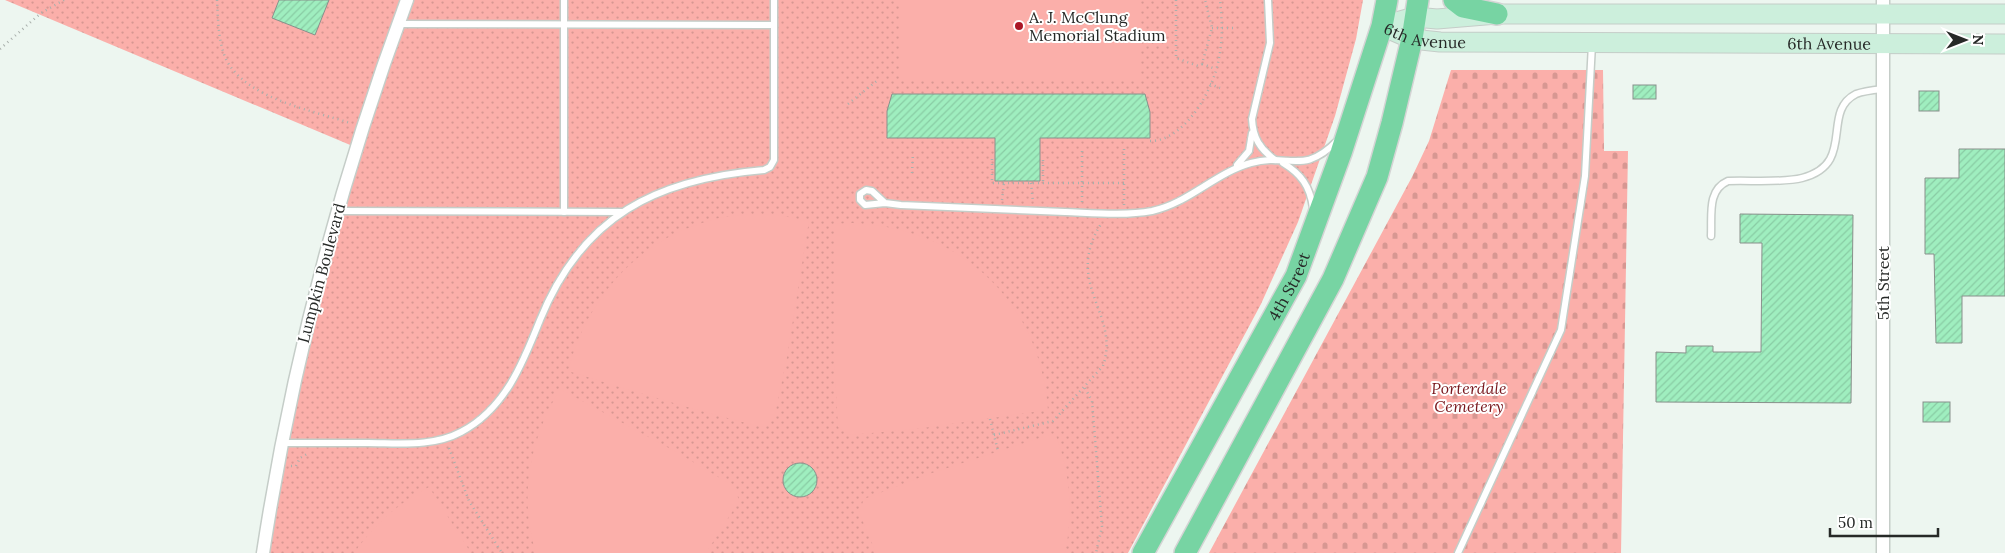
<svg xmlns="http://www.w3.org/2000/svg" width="2005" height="553" viewBox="0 0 2005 553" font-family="Lora,serif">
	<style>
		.grass { fill: url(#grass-dots) }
		.cemetery { fill: url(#cemetery-stones) }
		.garden { fill: #fbafaa }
		.building { fill: url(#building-hatch); stroke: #88908b }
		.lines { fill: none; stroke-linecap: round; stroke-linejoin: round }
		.service-casing { stroke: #c5cdc8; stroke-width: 9 }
		.minor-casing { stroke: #c5cdc8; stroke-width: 15 }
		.secondary-casing { stroke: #c5cdc8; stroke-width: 21 }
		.trunk-casing { stroke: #d4d4d4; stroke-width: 24 }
		.path { stroke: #a9b0ac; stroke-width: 2.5; stroke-dasharray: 1 4; stroke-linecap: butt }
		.service { stroke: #fff; stroke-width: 6 }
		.minor { stroke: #fff; stroke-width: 12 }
		.secondary { stroke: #ccefdc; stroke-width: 19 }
		.trunk { stroke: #77d4a3; stroke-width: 21 }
		.poi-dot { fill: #ab1726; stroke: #fff; stroke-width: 2 }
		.labels { text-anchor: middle; stroke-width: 4; stroke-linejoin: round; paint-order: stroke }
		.poi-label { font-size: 16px; fill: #262927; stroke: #fff; text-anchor: start }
		.street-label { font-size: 16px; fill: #262927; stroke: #fff }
		.park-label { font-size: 16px; font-style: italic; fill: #79171d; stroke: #fff }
	</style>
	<defs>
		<pattern id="grass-dots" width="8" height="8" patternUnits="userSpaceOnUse" patternTransform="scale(1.25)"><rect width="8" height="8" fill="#fbafaa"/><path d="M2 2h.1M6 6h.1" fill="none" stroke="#d79792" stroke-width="1.8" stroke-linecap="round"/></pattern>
		<pattern id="cemetery-stones" width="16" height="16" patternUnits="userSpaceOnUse" patternTransform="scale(1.25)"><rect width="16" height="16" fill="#fbafaa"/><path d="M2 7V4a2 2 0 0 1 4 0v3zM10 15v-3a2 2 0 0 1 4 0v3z" fill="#d79792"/></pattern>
		<pattern id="building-hatch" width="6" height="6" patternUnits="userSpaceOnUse" patternTransform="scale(1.25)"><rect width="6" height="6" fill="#9feebf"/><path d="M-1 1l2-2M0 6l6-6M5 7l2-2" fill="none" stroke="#89cca4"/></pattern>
	</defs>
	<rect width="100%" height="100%" fill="#edf6f0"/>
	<path class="grass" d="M5,0H1363L1356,39L1335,116L1298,222L1261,304L1128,553H263L267,524L355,147Z"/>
	<path class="cemetery" d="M1451,70H1603L1604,151H1628L1621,553H1209L1412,177L1429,141Z"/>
	<g class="garden">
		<rect x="900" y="0" width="239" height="80"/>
		<path d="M773,214L809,221L787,357L774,419L762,427C697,411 633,391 568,371C587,298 637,240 712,220C731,214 752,215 773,214Z"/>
		<path d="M852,223C961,228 1040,301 1048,410L916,429L849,435L838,427L834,356V224Z"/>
		<path d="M560,389L678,453L735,487L739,501L706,553H536C518,497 530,439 560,389Z"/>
		<path d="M1055,433C1070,472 1074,512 1065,553H876L859,512L864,499L929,474Z"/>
		<path d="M429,487L471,553H354C374,525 398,503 429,487Z"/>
	</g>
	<g class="building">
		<path d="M279,0H329L315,35L272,18Z"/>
		<rect x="1633" y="85" width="23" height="14"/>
		<rect x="1919" y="91" width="20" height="20"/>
		<path d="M892,94H1145L1150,112V138H1040V181H995V138H887V111Z"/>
		<path d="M1959,149H2005V296H1962V343H1936L1934,254H1925V178H1959Z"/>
		<path d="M1740,214L1853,215L1851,403L1656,402V352L1686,353V346H1713V352H1761L1762,243H1740Z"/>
		<rect x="1923" y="402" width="27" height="20"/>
		<circle cx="800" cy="480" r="17"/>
	</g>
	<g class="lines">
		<g class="service-casing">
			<g id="service">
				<path d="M1268,0L1270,43L1252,119C1253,138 1260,149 1275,160"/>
				<path d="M398,24L774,25"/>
				<path d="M1283,163C1301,174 1310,186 1313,208"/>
				<path d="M1237,165L1249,151L1252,133"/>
				<path d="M885,203L865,205L860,200V194L866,190L872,191L885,203L901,205C956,207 1010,210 1065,212C1093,213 1124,216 1152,211C1189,203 1215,173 1251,163C1289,152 1302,177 1338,140"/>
				<path d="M337,211L622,212"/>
				<path d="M564,212V0"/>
				<path d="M1711,236C1712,215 1707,190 1728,181C1749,180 1783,183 1802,178C1857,164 1820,112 1856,94C1864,91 1874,90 1883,89"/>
				<path d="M281,443C310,443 339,443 368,443C399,443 433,447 461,432C505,409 523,363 540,320C582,216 656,179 764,170L770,167L774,160V0"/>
				<path d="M1458,553L1561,330L1585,176L1592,44"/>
			</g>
		</g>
		<g class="minor-casing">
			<g id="minor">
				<path d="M1883,0V553"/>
				<path d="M263,553C292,363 340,180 407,0"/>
			</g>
		</g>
		<g class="secondary-casing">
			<g id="secondary">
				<path id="s1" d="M1382,26L1412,39L1440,42L2005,44"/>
				<path d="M1382,26L1415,17L1437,19L1497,14H2005"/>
			</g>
		</g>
		<g class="trunk-casing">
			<g id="trunk">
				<path d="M1454,0L1463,7L1497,14"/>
				<path id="s2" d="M1143,553L1296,276L1341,153L1382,26L1387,0"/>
				<path d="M1185,553L1333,279L1377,177L1392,123L1412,39L1418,0"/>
			</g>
		</g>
		<g class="path">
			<path d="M217,0C218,18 218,39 225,57C243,98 311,110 350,123"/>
			<path d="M1176,0V58L1198,66L1202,64L1212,28L1205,0"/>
			<path d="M1212,28H1234"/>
			<path d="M0,49L41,13L64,0"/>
			<path d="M1202,64L1216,69"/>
			<path d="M1210,84L1220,88"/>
			<path d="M848,104L878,80"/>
			<path d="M1150,141C1185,141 1214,89 1219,58C1223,39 1222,19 1220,0"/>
			<path d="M992,159V183H1124"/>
			<path d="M1043,160V183"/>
			<path d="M912,173L913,153"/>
			<path d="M1031,183L1033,202"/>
			<path d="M1002,200L1004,183"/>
			<path d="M1082,202V149"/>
			<path d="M1124,205V149"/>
			<path d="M1085,388L1092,401L1102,527L1096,553"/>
			<path d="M990,419L998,451"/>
			<path d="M994,435L1053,421L1103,366C1121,314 1063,284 1101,224"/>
			<path d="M449,448L469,501L502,553"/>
			<path d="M291,466H296L300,458L307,454"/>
		</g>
		<use href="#service" class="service"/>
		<use href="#minor" class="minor"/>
		<use href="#secondary" class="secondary"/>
		<use href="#trunk" class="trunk"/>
	</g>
	<circle class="poi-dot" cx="1019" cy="26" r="5"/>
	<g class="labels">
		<g class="poi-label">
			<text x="1029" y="23">A. J. McClung<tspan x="1029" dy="18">Memorial Stadium</tspan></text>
		</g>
		<g class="street-label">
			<text dy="6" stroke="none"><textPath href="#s1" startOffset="45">6th Avenue</textPath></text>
			<text dy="6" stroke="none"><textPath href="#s1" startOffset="450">6th Avenue</textPath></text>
			<text transform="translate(321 273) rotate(-75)" y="6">Lumpkin Boulevard</text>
			<text transform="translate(1883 283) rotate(-90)" y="6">5th Street</text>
			<text dy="6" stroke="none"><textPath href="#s2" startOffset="304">4th Street</textPath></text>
		</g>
		<g class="park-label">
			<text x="1469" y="394">Porterdale<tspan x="1469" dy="18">Cemetery</tspan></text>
		</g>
	</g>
	<g transform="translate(1965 40) rotate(90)" stroke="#ffffff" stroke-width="4" paint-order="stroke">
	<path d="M0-4L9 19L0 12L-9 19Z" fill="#262927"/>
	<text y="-8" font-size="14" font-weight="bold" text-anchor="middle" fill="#262927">N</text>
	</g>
	<path d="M1830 528v8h108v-8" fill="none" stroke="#262927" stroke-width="2.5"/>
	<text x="1838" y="528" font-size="15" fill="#262927" stroke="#ffffff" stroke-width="4" paint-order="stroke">50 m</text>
</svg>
